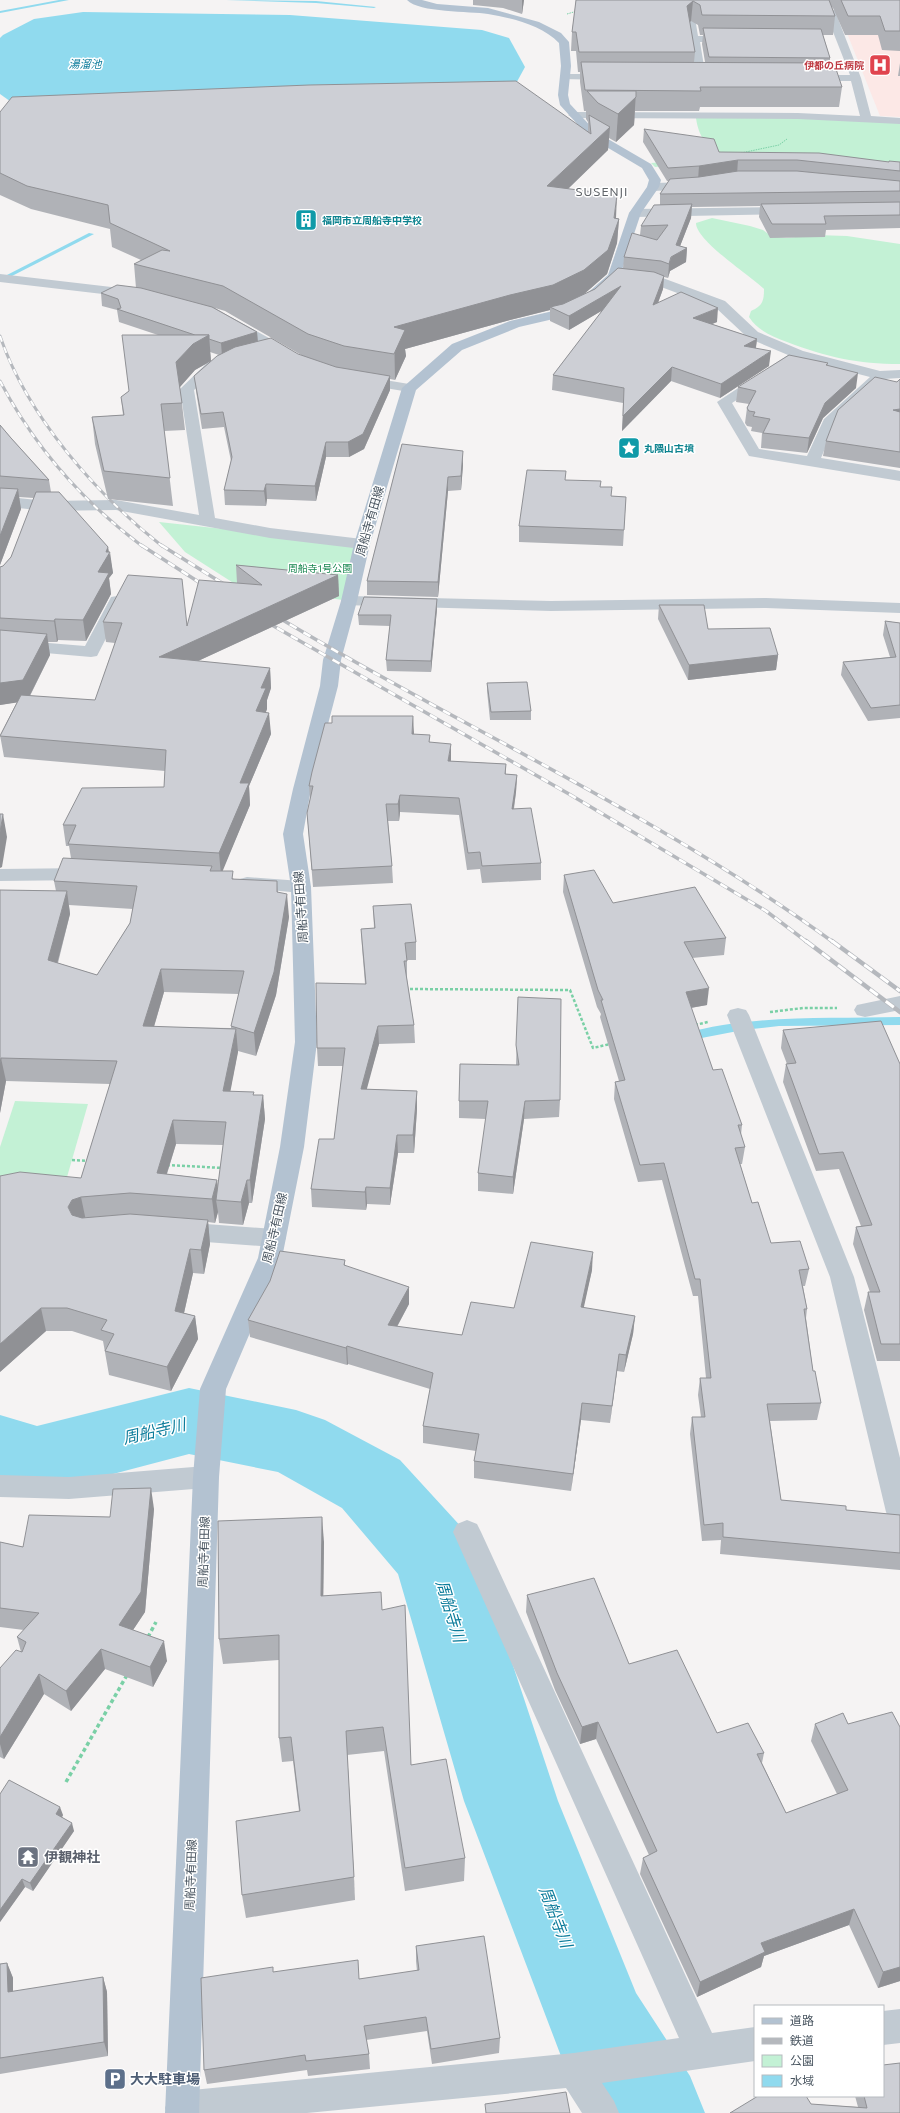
<svg xmlns="http://www.w3.org/2000/svg" width="900" height="2113" viewBox="0 0 900 2113" font-family="Commissioner,'Noto Sans JP',sans-serif">
	<style>
		.medical { fill: #fce8e6 }
		.green { fill: #c3f1d5 }
		.water { fill: #90daee }
		.lines { fill: none; stroke-linecap: round; stroke-linejoin: round }
		.stream { fill: #90daee; fill-rule: evenodd }
		.river { fill: #90daee; fill-rule: evenodd }
		.path-far2 { stroke: #7ad0a6; stroke-width: 1; stroke-dasharray: 1.5 1; stroke-linecap: butt }
		.path-far1 { stroke: #7ad0a6; stroke-width: 2.5; stroke-dasharray: 3 2; stroke-linecap: butt }
		.path { stroke: #7ad0a6; stroke-width: 3.5; stroke-dasharray: 4 3; stroke-linecap: butt }
		.minor { fill: #c1cad2; fill-rule: evenodd }
		.major { fill: #b3c2d1; fill-rule: evenodd }
		.rail-far2-casing { stroke: #b5b8bd; stroke-width: 3 }
		.rail-far1-casing { stroke: #b5b8bd; stroke-width: 3.5 }
		.rail-casing { stroke: #b5b8bd; stroke-width: 4.5 }
		.rail-far2 { stroke: #fff; stroke-width: 2; stroke-dasharray: 6; stroke-linecap: butt }
		.rail-far1 { stroke: #fff; stroke-width: 2.5; stroke-dasharray: 8; stroke-linecap: butt }
		.rail { stroke: #fff; stroke-width: 3; stroke-dasharray: 10; stroke-linecap: butt }
		.wall { fill: #b0b2b7; fill-rule: evenodd }
		.shaded-wall { fill: #909195 }
		.building { fill: #cdcfd5; stroke: #909195 }
		.labels { text-anchor: middle; stroke-width: 3; stroke-linejoin: round; paint-order: stroke }
		.far-health-label { font-size: 10px; font-weight: bold; fill: #be3a42; stroke: #fff; text-anchor: end }
		.far-culture-label { font-size: 10px; font-weight: bold; fill: #0d838f; stroke: #fff; text-anchor: start }
		.far-park-label { font-size: 10px; fill: #17864f; stroke: #fff }
		.far-water-label { font-size: 11px; font-style: italic; fill: #0c7c9b; stroke: #fff }
		.far-quarter-label { font-size: 12px; letter-spacing: 1px; fill: #5f6368; stroke: #fff }
		.street-label { font-size: 12px; fill: #4a5661; stroke: #fff }
		.near-worship-label { font-size: 14px; font-weight: bold; fill: #5b616d; stroke: #fff; text-anchor: start }
		.near-service-label { font-size: 14px; font-weight: bold; fill: #4e5e75; stroke: #fff; text-anchor: start }
		.near-water-label { font-size: 16px; font-style: italic; fill: #0c7c9b; stroke: #fff }
	</style>
	<rect width="100%" height="100%" fill="#f5f3f3"/>
	<path class="medical" d="M900,11V117L880,116L839,13Z"/>
	<g class="green">
		<path d="M696,118H788L900,123V173L710,162L655,167L651,163L721,158C707,144 699,139 696,118Z"/>
		<path d="M712,218L750,226L763,230L771,236L786,238L816,235L847,236L900,244V364C858,364 826,357 787,342C772,336 758,331 749,317L751,311C762,306 764,302 764,289C751,276 696,241 696,223Z"/>
		<path d="M159,522L362,544L349,601L235,584L185,552Z"/>
		<path d="M15,1101L88,1104L63,1191L0,1188V1147Z"/>
	</g>
	<path class="water" d="M83,12L290,15L482,30L509,38L525,67L513,89L21,109L0,94V38L3,35L34,19Z"/>
	<g class="lines">
		<g class="stream">
			<path d="M59,0H69L0,13V11Z"/>
			<path d="M226,0L316,1L376,7L374,8L316,3Z"/>
			<path d="M89,233L94,234L10,277L5,276Z"/>
			<path d="M900,1017V1025L779,1026L743,1030L686,1041L681,1037L682,1034C754,1014 827,1019 900,1017Z"/>
		</g>
		<path class="river" d="M189,1388L296,1410L325,1420L400,1460L465,1531L477,1557L558,1801L636,1993L690,2076L705,2113H594L564,2064L464,1801L398,1574L342,1508L278,1472L189,1454L37,1494L0,1481V1415L37,1426Z"/>
		<g class="path-far2">
			<path d="M567,14L577,11"/>
			<path d="M741,153L779,145L787,139"/>
		</g>
		<g class="path-far1">
			<path d="M405,989L570,990L593,1048L610,1044"/>
			<path d="M770,1012L803,1008H837"/>
			<path d="M695,1025L708,1022"/>
			<path d="M72,1160L90,1161"/>
			<path d="M167,1165L223,1168"/>
		</g>
		<g class="path">
			<path d="M148,1637L156,1622"/>
			<path d="M66,1782L127,1675"/>
		</g>
		<g class="minor">
			<path d="M682,0H692L698,36H732L737,39L732,42H700L706,78L705,80H697L696,78Z"/>
			<path d="M813,8H830L835,11L861,78L871,116L900,118V124L798,119L573,118L568,115L573,112L798,113L860,116L851,81H808L803,78L808,75H850L826,14L810,13V9Z"/>
			<path d="M565,74H610L615,77L610,80L561,79L560,77L561,75Z"/>
			<path d="M694,182L700,186L698,189L653,191L647,187L653,183Z"/>
			<path d="M790,207L796,211L794,214L635,217L629,213L635,209Z"/>
			<path d="M0,274L137,290L144,294L137,298L0,282Z"/>
			<path d="M634,274L660,277L725,301L758,332L803,351L880,371L900,370V378L884,379L835,424L821,458L895,470L900,471V481L749,456L717,402L788,355L748,338L715,307L653,284L629,281L628,278ZM800,359L870,377L824,419L807,456L759,449L732,403Z"/>
			<path d="M231,317L296,353L298,356L291,360L286,359L226,324L224,321Z"/>
			<path d="M219,359L226,363L194,390L215,518L270,528L362,539L368,541L370,544L368,547L362,549L270,538L116,510L46,511L0,506V496L46,501L116,500L199,515L180,389L207,363Z"/>
			<path d="M361,376L409,384L414,385L416,388L414,391L409,392L356,383L354,380L356,377Z"/>
			<path d="M117,596L123,597L125,601L97,656L91,657L0,649V639L85,646L109,601L111,597Z"/>
			<path d="M349,596L551,601L766,598L900,603V613L766,608L551,611L343,605L341,601L343,597Z"/>
			<path d="M87,868L94,870L97,874L94,878L87,880L0,881V869Z"/>
			<path d="M247,877L301,881L308,883L311,887L308,891L301,893L240,887L237,883L240,879Z"/>
			<path d="M900,996V1010L865,1017L857,1015L854,1010L857,1005Z"/>
			<path d="M738,1008L746,1010L749,1015L854,1277L900,1458V1524L890,1520L886,1512L830,1277L727,1015L730,1010Z"/>
			<path d="M179,1222L274,1229L283,1232L286,1238L283,1244L274,1247L179,1240L170,1237L167,1231L170,1225Z"/>
			<path d="M206,1466L216,1469L219,1477L216,1485L206,1488L69,1499L0,1497V1475L69,1477Z"/>
			<path d="M467,1520L477,1524L481,1532L712,2033L755,2027V2061L602,2083L614,2101L619,2113H582L566,2088L307,2113H167L165,2108L170,2096L182,2091L574,2053L679,2038L453,1532L457,1524Z"/>
			<path d="M900,2009V2043L883,2045V2011Z"/>
		</g>
		<path class="major" d="M407,0H422L437,4L488,8L539,22L561,33L569,42L571,66L568,95L570,104L596,132L651,164L661,180L659,187L641,213L620,276L594,302L562,317L519,327L462,350L416,390L370,544L357,601L341,660L338,686L311,789L303,834L311,887L317,1042L304,1147L282,1258L226,1389L219,1477L199,2113H165L193,1477L200,1389L258,1258L280,1147L295,1042L291,887L283,834L293,789L320,686L323,660L341,601L354,544L402,388L452,344L510,321L553,311L584,296L608,275L629,213L647,187L649,180L642,168L588,136L560,105L558,95L561,66L559,43C542,25 512,18 488,14C470,11 419,13 407,0Z"/>
		<g class="rail-far2-casing">
			<g id="rail-far2">
				<path d="M0,336C27,416 97,495 162,546"/>
				<path d="M0,381C35,448 82,501 142,546"/>
			</g>
		</g>
		<g class="rail-far1-casing">
			<g id="rail-far1">
				<path d="M141,545L208,588"/>
				<path d="M161,545L230,588"/>
				<path d="M276,616C460,727 659,815 833,942"/>
				<path d="M263,620L569,794L766,911L807,942"/>
			</g>
		</g>
		<g class="rail-casing">
			<g id="rail">
				<path d="M806,941L900,1012"/>
				<path d="M832,941L900,991"/>
			</g>
		</g>
		<use href="#rail-far2" class="rail-far2"/>
		<use href="#rail-far1" class="rail-far1"/>
		<use href="#rail" class="rail"/>
	</g>
	<g class="wall">
		<path d="M473,0H524L522,14L503,8L473,5Z"/>
		<path d="M576,0H900V51L882,50L878,35H845L833,8L832,7L835,16L833,35H823L830,58V63L842,87L839,107H700L699,111H635L634,125L616,142L609,138L608,150L568,189L616,218L619,219L617,243L607,274L583,295L595,289L623,268L624,257L640,235L641,226L660,205V194L669,181H667L643,142L644,129L719,152L889,162H900V228L826,230L825,237L770,238L759,217L760,206L692,207L691,218L680,246L687,248L686,262L670,271L668,278L664,277L663,289L658,303L717,322L712,324L757,339L756,348L769,366L720,398L671,381L622,431L623,403L552,390L553,375L603,310L569,330L550,321V310L510,320L405,349L406,356L395,380L390,379V390L364,449L349,457H326L316,501L267,499L266,506L225,505L224,490L231,461L224,427L202,429L196,391L194,376L219,355L210,352L211,361L195,370L180,387L185,430L164,431L173,506L108,499L95,444L92,417L123,415L121,397L129,391L158,335L119,322L117,310L102,306L101,293L136,288L134,264L141,260L112,247L110,229L31,209L0,195V112L588,131V122L586,119V111H584L580,82V72H578L576,51H571L572,32ZM691,21L698,25L700,35H703L702,44L705,62H694L695,52L690,22ZM215,308L225,311L303,356L258,342L257,332Z"/>
		<path d="M900,63V76H898Z"/>
		<path d="M828,363V366L856,388L823,418L807,453L761,448L762,433L751,431L752,427L747,426L745,423L747,408L749,404L736,402L738,387Z"/>
		<path d="M900,379V468L823,456L826,441Z"/>
		<path d="M0,425L11,438L49,480L51,492L108,547L113,573L109,578L111,594L86,641L58,640L57,642H48L50,655L30,696L95,700L115,643L106,642L103,622L187,626L237,583L236,565L338,575L339,596L198,661L270,668L271,688L267,700V709L266,712L271,734L249,786L250,805L222,871L234,879L277,881L278,892L289,917L276,995L256,1056L238,1051L230,1091L254,1095H263L265,1119L252,1203H249L243,1225L219,1223L218,1212L215,1223L208,1222L210,1244L204,1274L193,1273L184,1313L195,1316L198,1339L171,1391L109,1375L103,1341L72,1331H46L0,1372L81,1178L110,1084L6,1081L0,1113V890L56,891L54,881L71,858L69,846H66L63,825L164,787L165,771L4,757L0,735L17,702L0,705V567L3,566L11,557L34,498L19,497L21,509L0,565ZM69,905L133,909L130,923L97,975L58,963L70,914ZM164,992L239,994L231,1026V1028L154,1027ZM176,1144L223,1145L218,1188L217,1180L167,1174Z"/>
		<path d="M402,444L463,465L461,490L448,491L438,597L367,595V581Z"/>
		<path d="M566,480L601,487L611,496L626,497L623,546L519,542V526Z"/>
		<path d="M437,599V609L431,672L387,671L386,660L390,626L359,625L358,615Z"/>
		<path d="M659,605L708,629L778,655L776,670L688,680L658,619Z"/>
		<path d="M885,621L900,623V718L868,721L841,675L843,662L890,657L883,635Z"/>
		<path d="M487,683L531,711V720H490L487,691Z"/>
		<path d="M414,734L430,742L451,761L506,764V774L517,775L516,792L514,809L541,863V880L482,883L480,869L467,870L459,815L400,812L399,821H388L392,866L393,883L313,887L307,813L310,799L309,786Z"/>
		<path d="M564,875L613,903L726,938L724,955L692,958L707,1005L691,1008L713,1070L742,1125L741,1135L745,1147L742,1164H740L752,1203L771,1243L809,1269L805,1286H803L807,1309L806,1318L813,1371L821,1403L817,1420L770,1421L781,1500L846,1510L900,1515V1570L720,1554L721,1540L702,1541L690,1434L692,1417H701L698,1395L700,1378H706L698,1296H693L662,1180L638,1182L614,1099L615,1082L619,1081L600,1017L601,1014L597,1007L563,892Z"/>
		<path d="M373,906L416,942V960H407V979L414,1025L415,1043L379,1044L366,1089L417,1091V1109L414,1153H398L390,1205L367,1204L366,1210L312,1207L311,1189L334,1139L343,1066H318L317,1048L365,984L362,947L361,929L374,928Z"/>
		<path d="M518,997L560,1100L559,1117L524,1119L513,1194L478,1191V1173L486,1119L459,1118V1101L516,1065Z"/>
		<path d="M783,1030L900,1064V1361H877L864,1310L868,1292H870L853,1244L856,1227L861,1226L839,1169L816,1171L783,1082L786,1064H787L781,1048Z"/>
		<path d="M345,1260V1266L409,1287V1304L397,1327L462,1335L592,1270L583,1308L635,1316L633,1334L624,1372L617,1371L610,1423L581,1420L571,1491L474,1478V1461L476,1451L423,1443V1426L430,1389L348,1364L347,1365L250,1337L248,1320Z"/>
		<path d="M154,1509L145,1612L133,1630L167,1661L153,1687L105,1669L71,1711L44,1694L4,1759L0,1757V1668L21,1652L17,1637L24,1630L0,1627V1542L23,1547L110,1517Z"/>
		<path d="M324,1542L323,1596L382,1610L411,1765L465,1858L464,1881L405,1891L384,1751L347,1755L355,1900L246,1918L242,1895L299,1811L293,1761L282,1762L279,1738V1660L223,1664L219,1639Z"/>
		<path d="M527,1595L629,1664L717,1733L764,1753L762,1763L786,1813L837,1794L811,1741L815,1724H848L900,1727V1981L878,1988L849,1925L764,1956L761,1967L697,1997L640,1874L643,1858L649,1855L596,1739L580,1744L555,1690L526,1612Z"/>
		<path d="M0,1794L63,1815L62,1817L74,1831L33,1891L25,1887L0,1922Z"/>
		<path d="M416,1946L500,2038L499,2053L432,2064L427,2031L366,2040L369,2054L370,2069L308,2076L307,2070L207,2084L204,2070L274,1972L360,1979L417,1971L416,1961Z"/>
		<path d="M7,1963L13,1978V1992L103,1977L107,1992L108,2056L0,2074V1964Z"/>
		<path d="M855,2096H883L900,2113L811,2104L858,2107Z"/>
	</g>
	<g class="shaded-wall">
		<path d="M522,0H524L522,14Z"/>
		<path d="M685,0L693,1L691,21L686,25Z"/>
		<path d="M636,91L634,125L616,142L618,114Z"/>
		<path d="M610,127L608,150L547,209V186Z"/>
		<path d="M738,160L737,174L698,180L699,166Z"/>
		<path d="M617,195L616,218L619,219L617,243L607,274L583,295L554,309L550,307V310L510,320L405,349L406,356L395,380L394,327L614,218Z"/>
		<path d="M692,204L691,218L677,254L687,248L686,262L670,271L668,278L669,264Z"/>
		<path d="M664,276L663,289L652,319L653,305Z"/>
		<path d="M621,286L620,300L569,330V316Z"/>
		<path d="M718,308L717,322L692,332L693,318Z"/>
		<path d="M257,332L258,344L222,356L221,343Z"/>
		<path d="M209,335L211,361L195,370L179,388L176,362L193,344Z"/>
		<path d="M757,339L755,353L744,346Z"/>
		<path d="M771,351L769,366L720,398L721,384Z"/>
		<path d="M672,367L671,381L622,431L623,416Z"/>
		<path d="M858,373L856,388L823,418L807,453L809,438L825,403Z"/>
		<path d="M390,376V390L364,449L349,457L348,442Z"/>
		<path d="M900,409V423L893,410Z"/>
		<path d="M326,442V457L316,501L315,486Z"/>
		<path d="M463,451V465L461,490V476Z"/>
		<path d="M448,477V491L438,597V582Z"/>
		<path d="M266,484L267,499L266,506L264,491Z"/>
		<path d="M18,489L21,509L0,565V536Z"/>
		<path d="M108,547L109,555L110,552L113,573L109,578L111,594L86,641L83,620L98,572Z"/>
		<path d="M338,575L339,596L161,678L159,657Z"/>
		<path d="M437,599V609L431,672V661Z"/>
		<path d="M55,619L58,640L57,642L54,621Z"/>
		<path d="M47,634L50,655L27,701L0,705V683Z"/>
		<path d="M778,655L776,670L688,680L689,665Z"/>
		<path d="M270,668L271,688L267,700V709L257,732L256,711L261,688Z"/>
		<path d="M269,713L271,734L249,786L250,805L221,875L219,853L240,783Z"/>
		<path d="M413,716L414,733L412,751V734Z"/>
		<path d="M451,744V760L448,777V761Z"/>
		<path d="M517,775L516,792L511,826L512,809Z"/>
		<path d="M400,795V812L399,821L398,804Z"/>
		<path d="M3,814L7,837L2,867L0,868V832Z"/>
		<path d="M67,891L70,914L52,983L48,960Z"/>
		<path d="M287,894L289,917L276,995L256,1056L254,1033Z"/>
		<path d="M161,969L164,992L147,1050L143,1026Z"/>
		<path d="M709,988L707,1005L684,1009L686,992Z"/>
		<path d="M378,1026L379,1044L362,1107L361,1089Z"/>
		<path d="M236,1029L238,1052L226,1114L223,1091Z"/>
		<path d="M1,1058L6,1081L0,1113V1063Z"/>
		<path d="M417,1091V1109L414,1153L413,1135Z"/>
		<path d="M263,1095L265,1119L252,1203L250,1180Z"/>
		<path d="M525,1101L524,1119L513,1194V1177Z"/>
		<path d="M173,1120L176,1144L160,1195L157,1173Z"/>
		<path d="M397,1135L398,1153L390,1205V1188Z"/>
		<path d="M217,1180L219,1200H216L218,1212L215,1223L212,1199Z"/>
		<path d="M247,1180L249,1203L243,1225L241,1202Z"/>
		<path d="M366,1187L367,1204L366,1210L365,1192Z"/>
		<path d="M81,1197L86,1221L77,1224L68,1207L72,1200Z"/>
		<path d="M208,1220L210,1244L204,1274L201,1250Z"/>
		<path d="M190,1249L193,1273L179,1335L175,1311Z"/>
		<path d="M593,1252L592,1270L580,1325L581,1307Z"/>
		<path d="M409,1287V1304L388,1343V1325Z"/>
		<path d="M41,1308L46,1331L0,1372V1344Z"/>
		<path d="M195,1316L198,1339L171,1391L167,1367Z"/>
		<path d="M635,1316L633,1334L624,1372L626,1355Z"/>
		<path d="M347,1346L348,1364L347,1365L346,1348Z"/>
		<path d="M619,1354L617,1371L610,1423L612,1406Z"/>
		<path d="M582,1403L581,1420L571,1491L573,1474Z"/>
		<path d="M151,1488L154,1509L145,1612L123,1645L119,1625Z"/>
		<path d="M322,1517L324,1542L323,1621L321,1596Z"/>
		<path d="M164,1641L167,1661L153,1687L150,1667Z"/>
		<path d="M101,1649L105,1669L71,1711L66,1691Z"/>
		<path d="M39,1674L44,1694L4,1759L0,1744V1737Z"/>
		<path d="M598,1722L596,1739L580,1744L582,1727Z"/>
		<path d="M346,1731L347,1755L355,1900L354,1877Z"/>
		<path d="M60,1807L63,1815L59,1823L56,1814Z"/>
		<path d="M72,1823L74,1831L33,1891L30,1883Z"/>
		<path d="M22,1879L25,1887L0,1922V1910Z"/>
		<path d="M854,1909L849,1925L764,1956L761,1967L697,1997L700,1982L761,1943Z"/>
		<path d="M7,1963L13,1978V2007L8,1992Z"/>
		<path d="M900,1967V1981L878,1988L883,1972Z"/>
		<path d="M103,1977L107,1992L108,2056L104,2042Z"/>
	</g>
	<g class="building">
		<path d="M576,0H829L835,16L702,15L700,5L693,1L687,6L695,52H579L576,32H572Z"/>
		<path d="M841,0H900V31H885L880,16H848Z"/>
		<path d="M703,28L821,29L830,58L709,57Z"/>
		<path d="M581,62L834,63L842,87H700L701,91L585,90Z"/>
		<path d="M516,81L591,134L589,115L610,127L547,186L617,195L614,218L619,219L608,250L584,270L553,285L510,295L394,327L405,330L394,354L344,346L308,334L223,286L134,264L162,250L170,251L110,223L108,205L27,186L0,173V112L12,97L309,85Z"/>
		<path d="M587,91H636V97L618,114L598,103Z"/>
		<path d="M644,129L714,139L719,152L819,153L889,162V161L900,162V171L797,160H738L699,166L668,168Z"/>
		<path d="M738,171H797L900,181V191L660,194L670,179L699,177Z"/>
		<path d="M900,202V215L824,216L826,224H772L761,204Z"/>
		<path d="M692,204L676,245L687,248L671,257L669,264L661,261L624,257L632,233L657,240L668,225L641,226L654,205Z"/>
		<path d="M618,268L654,272L664,276L653,305L681,292L718,308L693,318L757,339L744,346L771,351L721,384L672,367L623,416L624,388L553,375L621,286L569,316L550,307L563,304L595,289Z"/>
		<path d="M117,285L141,288L212,307L257,332L221,343L209,339V335H195L117,309L121,308L118,299L101,293Z"/>
		<path d="M122,335H209L193,344L176,362L182,403L161,404L170,478L104,471L92,417L124,415L121,397L129,391Z"/>
		<path d="M271,338L298,354L336,367L390,376L363,434L348,442H326L315,486L266,484L264,491L224,490L232,457L223,412L201,414L194,376L217,356L235,347Z"/>
		<path d="M789,355L828,363L826,365L858,373L825,403L809,438L763,433L770,419L753,416L755,412L749,411L747,408L756,391L738,387Z"/>
		<path d="M875,377L897,382L900,379V409L893,410L900,412V452L826,441L838,410Z"/>
		<path d="M0,425L11,438L49,480L0,476Z"/>
		<path d="M402,444L463,451L461,476L448,477L438,582L367,581Z"/>
		<path d="M527,470L566,471L565,480L601,481L600,487H612L611,496L626,497L624,530L519,526Z"/>
		<path d="M0,488L18,489L0,536Z"/>
		<path d="M36,492H59L108,547L106,552H110L98,572L109,573L83,620L55,619L54,621L0,618V567L3,566L11,557Z"/>
		<path d="M236,565L338,575L159,657L270,668L261,688H266L256,711L269,713L240,783H249L219,853L68,844L76,825H63L82,788L164,787L166,750L0,736L21,695L95,700L122,623L103,622L128,575L182,579L187,626L199,580L262,585Z"/>
		<path d="M364,597L437,599L431,661L386,660L391,615H358Z"/>
		<path d="M659,605H704L708,629L770,628L778,655L689,665Z"/>
		<path d="M885,621L900,623V705L871,708L843,662L896,657Z"/>
		<path d="M0,630L47,634L23,680L0,683Z"/>
		<path d="M527,682L531,711L491,712L487,683Z"/>
		<path d="M332,716H413L412,734L430,735L429,742L451,744L448,761L506,764L505,774L517,775L512,809L531,808L541,863L482,866L480,852L468,853L459,798L400,795L398,804H386L392,866L312,870L307,813L313,786H309L312,772L325,723H332Z"/>
		<path d="M0,814H3L0,832Z"/>
		<path d="M63,858L212,866L210,871H233L232,879L277,881V892L287,894L274,972L254,1033L231,1026L244,971L161,969L143,1026L236,1029L223,1091L254,1092L253,1095H263L250,1180H247L241,1202L216,1200L226,1122L173,1120L157,1173L217,1180L212,1199L130,1193L81,1197L72,1200L68,1207L72,1215L82,1218L130,1214L208,1220L201,1250L190,1249L175,1311L195,1316L167,1367L105,1351L114,1334L101,1330L107,1320L67,1308H41L0,1344V1176L20,1172L81,1178L117,1061L1,1058L0,1063V890L67,891L48,960L97,975L130,923L137,886L54,881Z"/>
		<path d="M594,870L613,903L695,887L726,938L684,942L709,988L686,992L713,1070L722,1069L742,1125H738L745,1147L735,1148L752,1203L758,1202L771,1243L800,1241L809,1269L799,1270L807,1309H804L813,1371H815L821,1403L767,1404L781,1500L846,1506V1510L900,1515V1553L723,1537V1523L704,1525L692,1417H705L700,1378H711L700,1279H695L664,1163L640,1165L615,1082L625,1080L601,1000H603L598,990L564,875Z"/>
		<path d="M411,904L416,942L405,943L407,961H404L414,1025L378,1026L361,1089L417,1091L413,1135H397L390,1188L366,1187L365,1192L311,1189L319,1139H334L345,1048H317L316,983L366,984L361,929L375,928L373,906Z"/>
		<path d="M518,997L561,999L560,1100L525,1101L513,1177L478,1173L488,1101H459L460,1064L519,1065L516,1045Z"/>
		<path d="M881,1021L900,1064V1344H881L868,1292H880L856,1227L872,1225L843,1152L819,1154L786,1064L796,1063L783,1030Z"/>
		<path d="M531,1242L593,1252L581,1307L635,1316L626,1355L619,1354L612,1406L582,1403L573,1474L474,1461L479,1434L423,1426L433,1373L347,1346L346,1348L248,1320L270,1281L280,1251L345,1260L344,1265L409,1287L388,1325L462,1335L471,1302L514,1308Z"/>
		<path d="M151,1488L141,1592L119,1625L164,1641L150,1667L101,1649L66,1691L39,1674L0,1737V1668L16,1650L22,1652L26,1642L17,1637L39,1613L0,1608V1542L23,1547L29,1515L110,1517L113,1489Z"/>
		<path d="M322,1517L321,1596L381,1592L382,1610L405,1605L411,1765L446,1759L465,1858L405,1868L383,1727L346,1731L354,1877L242,1895L236,1821L300,1811L291,1737L279,1738V1635L219,1639L218,1521Z"/>
		<path d="M594,1578L629,1664L677,1650L717,1733L748,1723L764,1753L757,1754L786,1813L848,1790L815,1724L843,1713L848,1724L892,1712L900,1727V1967L883,1972L854,1909L761,1943L765,1952L700,1982L643,1858L657,1851L598,1722L582,1727L557,1673L527,1595Z"/>
		<path d="M9,1780L60,1807L56,1814L72,1823L30,1883L22,1879L0,1910V1794Z"/>
		<path d="M484,1936L500,2038L431,2049L426,2017L364,2026L369,2054L306,2061L305,2055L204,2070L201,1978L273,1967V1972L358,1960L359,1979L419,1970L416,1946Z"/>
		<path d="M7,1963L8,1992L103,1977L104,2042L0,2058V1964Z"/>
		<path d="M900,2063V2113H730L758,2096H806L811,2104L867,2108L864,2096H883V2065Z"/>
		<path d="M566,2092L570,2113H486L485,2104Z"/>
	</g>
	<defs>
		<g id="hospital-square" transform="scale(1.15)"><rect x="-9" y="-9" width="18" height="18" rx="4" fill="#e0444e" stroke="#fff"/><path d="M-5-5h3v3.5h4V-5h3V5h-3V1.5h-4V5h-3Z" fill="#fff"/></g>
		<g id="building-square" transform="scale(1.15)"><rect x="-9" y="-9" width="18" height="18" rx="4" fill="#0f9aa8" stroke="#fff"/><path d="M-4-6H4V6H1V3H-1V6H-4ZM-2.5-4.3h1.7v1.8h-1.7ZM.8-4.3h1.7v1.8H.8ZM-2.5-1h1.7V.8h-1.7ZM.8-1h1.7V.8H.8Z" fill="#fff"/></g>
		<g id="sight-square" transform="scale(1.15)"><rect x="-9" y="-9" width="18" height="18" rx="4" fill="#0f9aa8" stroke="#fff"/><path d="M0-6L1.8-2.2L6-1.7L2.9 1.2L3.7 5.4L0 3.3L-3.7 5.4L-2.9 1.2L-6-1.7L-1.8-2.2Z" fill="#fff"/></g>
		<g id="temple-square" transform="scale(1.15)"><rect x="-9" y="-9" width="18" height="18" rx="4" fill="#6b7280" stroke="#fff"/><path d="M0-6L5-2H3V0L6.5 2.5H4V6H1.5V3h-3V6H-4V2.5H-6.5L-3 0V-2H-5Z" fill="#fff"/></g>
		<g id="parking-square" transform="scale(1.15)"><rect x="-9" y="-9" width="18" height="18" rx="4" fill="#5c6f8a" stroke="#fff"/><path d="M-3.5-5.5H1a3.5 3.5 0 0 1 0 7H-1V5.5H-3.5ZM-1-3.4V-.6H.8a1.4 1.4 0 0 0 0-2.8Z" fill="#fff"/></g>
	</defs>
	<g fill-rule="evenodd">
		<use href="#hospital-square" x="880" y="65"/>
		<use href="#building-square" x="306" y="220"/>
		<use href="#sight-square" x="629" y="448"/>
		<use href="#temple-square" x="28" y="1857"/>
		<use href="#parking-square" x="115" y="2079"/>
	</g>
	<g class="labels">
		<g class="far-health-label">
			<text x="864" y="69">伊都の丘病院</text>
		</g>
		<g class="far-culture-label">
			<text x="322" y="224">福岡市立周船寺中学校</text>
			<text x="644" y="452">丸隈山古墳</text>
		</g>
		<g class="far-park-label">
			<text x="320" y="572">周船寺1号公園</text>
		</g>
		<g class="far-water-label">
			<text x="85" y="68">湯溜池</text>
		</g>
		<g class="far-quarter-label">
			<text x="602" y="196">SUSENJI</text>
		</g>
		<g class="street-label">
			<text transform="translate(370 521) rotate(-74)" y="4">周船寺有田線</text>
			<text transform="translate(301 907) rotate(-94)" y="4">周船寺有田線</text>
			<text transform="translate(275 1228) rotate(-77)" y="4">周船寺有田線</text>
			<text transform="translate(204 1552) rotate(-88)" y="4">周船寺有田線</text>
			<text transform="translate(191 1875) rotate(-88)" y="4">周船寺有田線</text>
		</g>
		<g class="near-worship-label">
			<text x="44" y="1862">伊覩神社</text>
		</g>
		<g class="near-service-label">
			<text x="130" y="2084">大大駐車場</text>
		</g>
		<g class="near-water-label">
			<text transform="translate(154 1431) rotate(-13)" y="6">周船寺川</text>
			<text transform="translate(451 1611) rotate(73)" y="6">周船寺川</text>
			<text transform="translate(556 1917) rotate(69)" y="6">周船寺川</text>
		</g>
	</g>
	<rect x="754" y="2005" width="130" height="92" fill="#ffffff" stroke="#b7bbc0"/>
	<rect x="762" y="2018" width="20" height="6" fill="#b3c2d1" stroke="#b7bbc0"/>
	<text x="790" y="2025" font-size="12" fill="#4a5661">道路</text>
	<rect x="762" y="2038" width="20" height="6" fill="#b5b8bd" stroke="#b7bbc0"/>
	<text x="790" y="2045" font-size="12" fill="#4a5661">鉄道</text>
	<rect x="762" y="2055" width="20" height="12" fill="#c3f1d5" stroke="#b7bbc0"/>
	<text x="790" y="2065" font-size="12" fill="#4a5661">公園</text>
	<rect x="762" y="2075" width="20" height="12" fill="#90daee" stroke="#b7bbc0"/>
	<text x="790" y="2085" font-size="12" fill="#4a5661">水域</text>
</svg>
